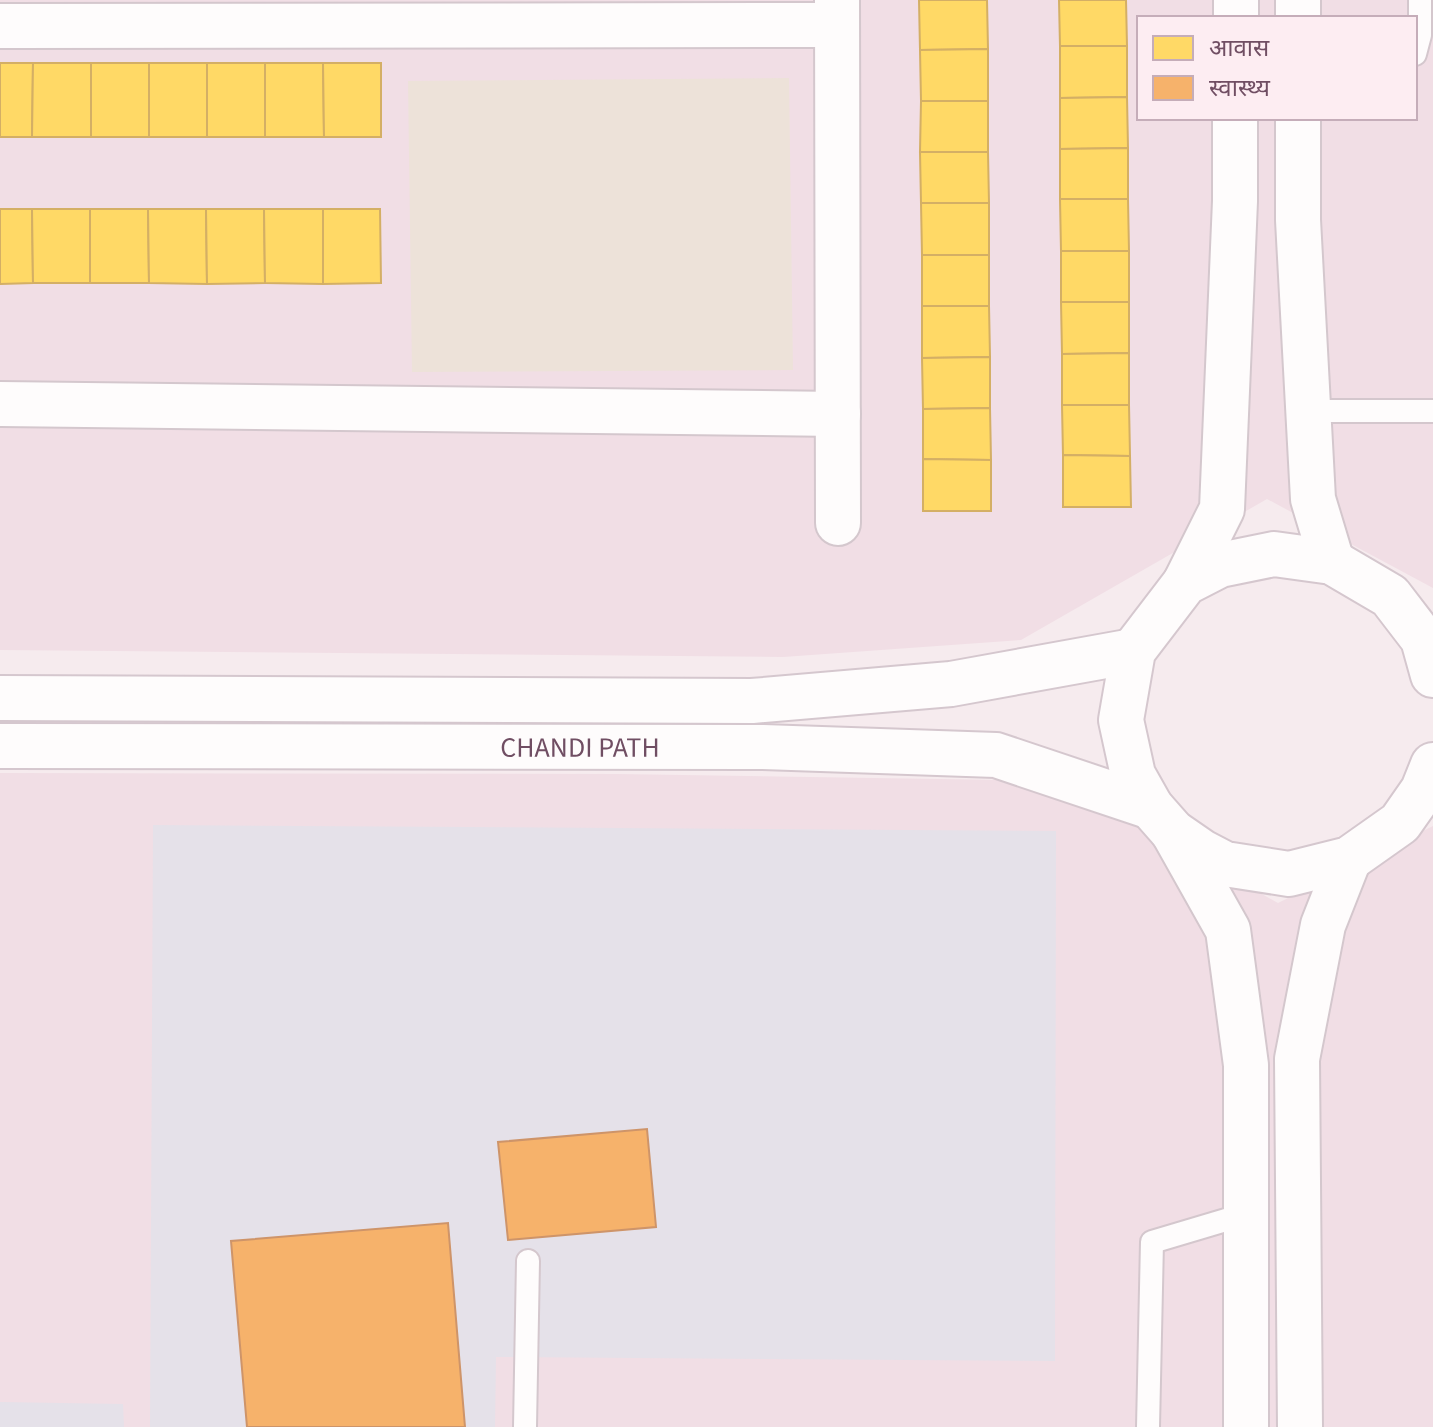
<svg xmlns="http://www.w3.org/2000/svg" width="1433" height="1427" viewBox="0 0 1433 1427" font-family="'Source Sans 3','Noto Sans Devanagari',sans-serif">
	<style>
		.residential { fill: #f1dee5; fill-rule: evenodd }
		.education { fill: #e5e1e9 }
		.park { fill: #ede2d9 }
		.homes { fill: #ffd966; stroke: #d4af65; stroke-width: 2 }
		.health { fill: #f6b26b; stroke: #ce9469; stroke-width: 2 }
		.lines { fill: none; stroke-linecap: round; stroke-linejoin: round }
		.service-casing { stroke: #d4c7cd; stroke-width: 26 }
		.minor-casing { stroke: #d4c7cd; stroke-width: 48 }
		.tertiary-casing { stroke: #d4c7cd; stroke-width: 48 }
		.secondary-casing { stroke: #d5c7ce; stroke-width: 48 }
		.service { stroke: #fefcfc; stroke-width: 22 }
		.minor { stroke: #fefcfc; stroke-width: 44 }
		.tertiary { stroke: #fefcfc; stroke-width: 44 }
		.secondary { stroke: #fefcfc; stroke-width: 44 }
		.labels { text-anchor: middle; stroke-width: 8; stroke-linejoin: round; paint-order: stroke }
		.street-label { font-size: 28px; fill: #704e63; stroke: #fdedf2 }
	</style>
	<rect width="100%" height="100%" fill="#f6ebee"/>
	<g class="residential">
		<path d="M0,0H1433V588L1267,499L1021,640L783,657L0,650ZM1139,18H1415V118H1139Z"/>
		<path d="M0,773L617,774L1061,781L1278,903L1433,826V1427H0Z"/>
	</g>
	<g class="education">
		<path d="M153,825L1056,831L1055,1361L496,1357L495,1427H150Z"/>
		<path d="M0,1402L123,1404L124,1427H0Z"/>
	</g>
	<path class="park" d="M789,78L793,370L412,372L408,81Z"/>
	<g class="homes">
		<path d="M919,0H987L988,49L920,50Z"/>
		<path d="M1059,0H1126L1127,46H1060Z"/>
		<path d="M1060,46H1127V97L1060,98Z"/>
		<path d="M988,49V101H921L920,50Z"/>
		<path d="M0,63H33L32,137H0Z"/>
		<path d="M33,63H91V137H32Z"/>
		<rect x="91" y="63" width="58" height="74"/>
		<rect x="149" y="63" width="58" height="74"/>
		<rect x="207" y="63" width="58" height="74"/>
		<path d="M265,63H323L324,137H265Z"/>
		<path d="M323,63H381V137H324Z"/>
		<path d="M1127,97L1128,148L1060,149V98Z"/>
		<path d="M921,101H988V152H920Z"/>
		<path d="M1128,148V199H1060V149Z"/>
		<path d="M920,152H988L989,203H921Z"/>
		<path d="M1060,199H1128L1129,251H1061Z"/>
		<path d="M921,203H989V255H922Z"/>
		<path d="M0,209H32L33,283L0,284Z"/>
		<path d="M32,209H90V283H33Z"/>
		<path d="M90,209H148L149,283H90Z"/>
		<path d="M148,209H206L207,284L149,283Z"/>
		<path d="M206,209H264L265,283L207,284Z"/>
		<path d="M264,209H323V284L265,283Z"/>
		<path d="M323,209H380L381,283L323,284Z"/>
		<rect x="1061" y="251" width="68" height="51"/>
		<rect x="922" y="255" width="67" height="51"/>
		<path d="M1061,302H1129V353L1062,354Z"/>
		<path d="M922,306H989L990,357L922,358Z"/>
		<path d="M1129,353V405H1062V354Z"/>
		<path d="M990,357V408L923,409L922,358Z"/>
		<path d="M1062,405H1129L1130,456L1063,455Z"/>
		<path d="M990,408L991,460L923,459V409Z"/>
		<path d="M1063,455L1130,456L1131,507H1063Z"/>
		<path d="M923,459L991,460V511H923Z"/>
	</g>
	<g class="health">
		<path d="M647,1129L656,1227L508,1240L498,1142Z"/>
		<path d="M448,1223L465,1427H247L231,1241Z"/>
	</g>
	<g class="lines">
		<g class="service-casing">
			<g id="service">
				<path d="M1415,54L1420,35V0"/>
				<path d="M1308,411H1433"/>
				<path d="M525,1427L528,1261"/>
				<path d="M1148,1427L1152,1242L1246,1214"/>
			</g>
		</g>
		<g class="minor-casing">
			<g id="minor">
				<path d="M837,0L838,523"/>
				<path d="M0,26L837,25"/>
				<path d="M0,404L838,414"/>
			</g>
		</g>
		<g class="tertiary-casing">
			<g id="tertiary">
				<path d="M1298,0V18"/>
				<path d="M1236,18V0"/>
				<path d="M1298,118V220L1313,499L1332,562"/>
				<path d="M1185,583L1222,509L1235,201V118"/>
				<path d="M1173,832L1228,930L1246,1065V1427"/>
				<path d="M1300,1427L1297,1059L1323,925L1349,859"/>
			</g>
		</g>
		<g class="secondary-casing">
			<g id="secondary">
				<path d="M1433,675L1423,639L1390,596L1332,562L1274,554L1220,565L1185,583L1133,651L1121,720L1133,775L1151,807L1173,832L1202,852L1225,864L1289,874L1349,859L1400,823L1423,790L1433,765"/>
				<path d="M0,698L752,701L951,684L1133,651"/>
				<path id="s1" d="M0,746L763,747L996,755L1151,807"/>
			</g>
		</g>
		<use href="#service" class="service"/>
		<use href="#minor" class="minor"/>
		<use href="#tertiary" class="tertiary"/>
		<use href="#secondary" class="secondary"/>
	</g>
	<g class="labels">
		<g class="street-label">
			<text dy="10" stroke="none"><textPath href="#s1" startOffset="580">CHANDI PATH</textPath></text>
		</g>
	</g>
	<rect x="1137" y="16" width="280" height="104" fill="#fdedf2" stroke="#c5adb9" stroke-width="2"/>
	<rect x="1153" y="36" width="40" height="24" fill="#ffd966" stroke="#c5adb9" stroke-width="2"/>
	<text x="1209" y="56" font-size="24" fill="#704e63">आवास</text>
	<rect x="1153" y="76" width="40" height="24" fill="#f6b26b" stroke="#c5adb9" stroke-width="2"/>
	<text x="1209" y="96" font-size="24" fill="#704e63">स्वास्थ्य</text>
</svg>
